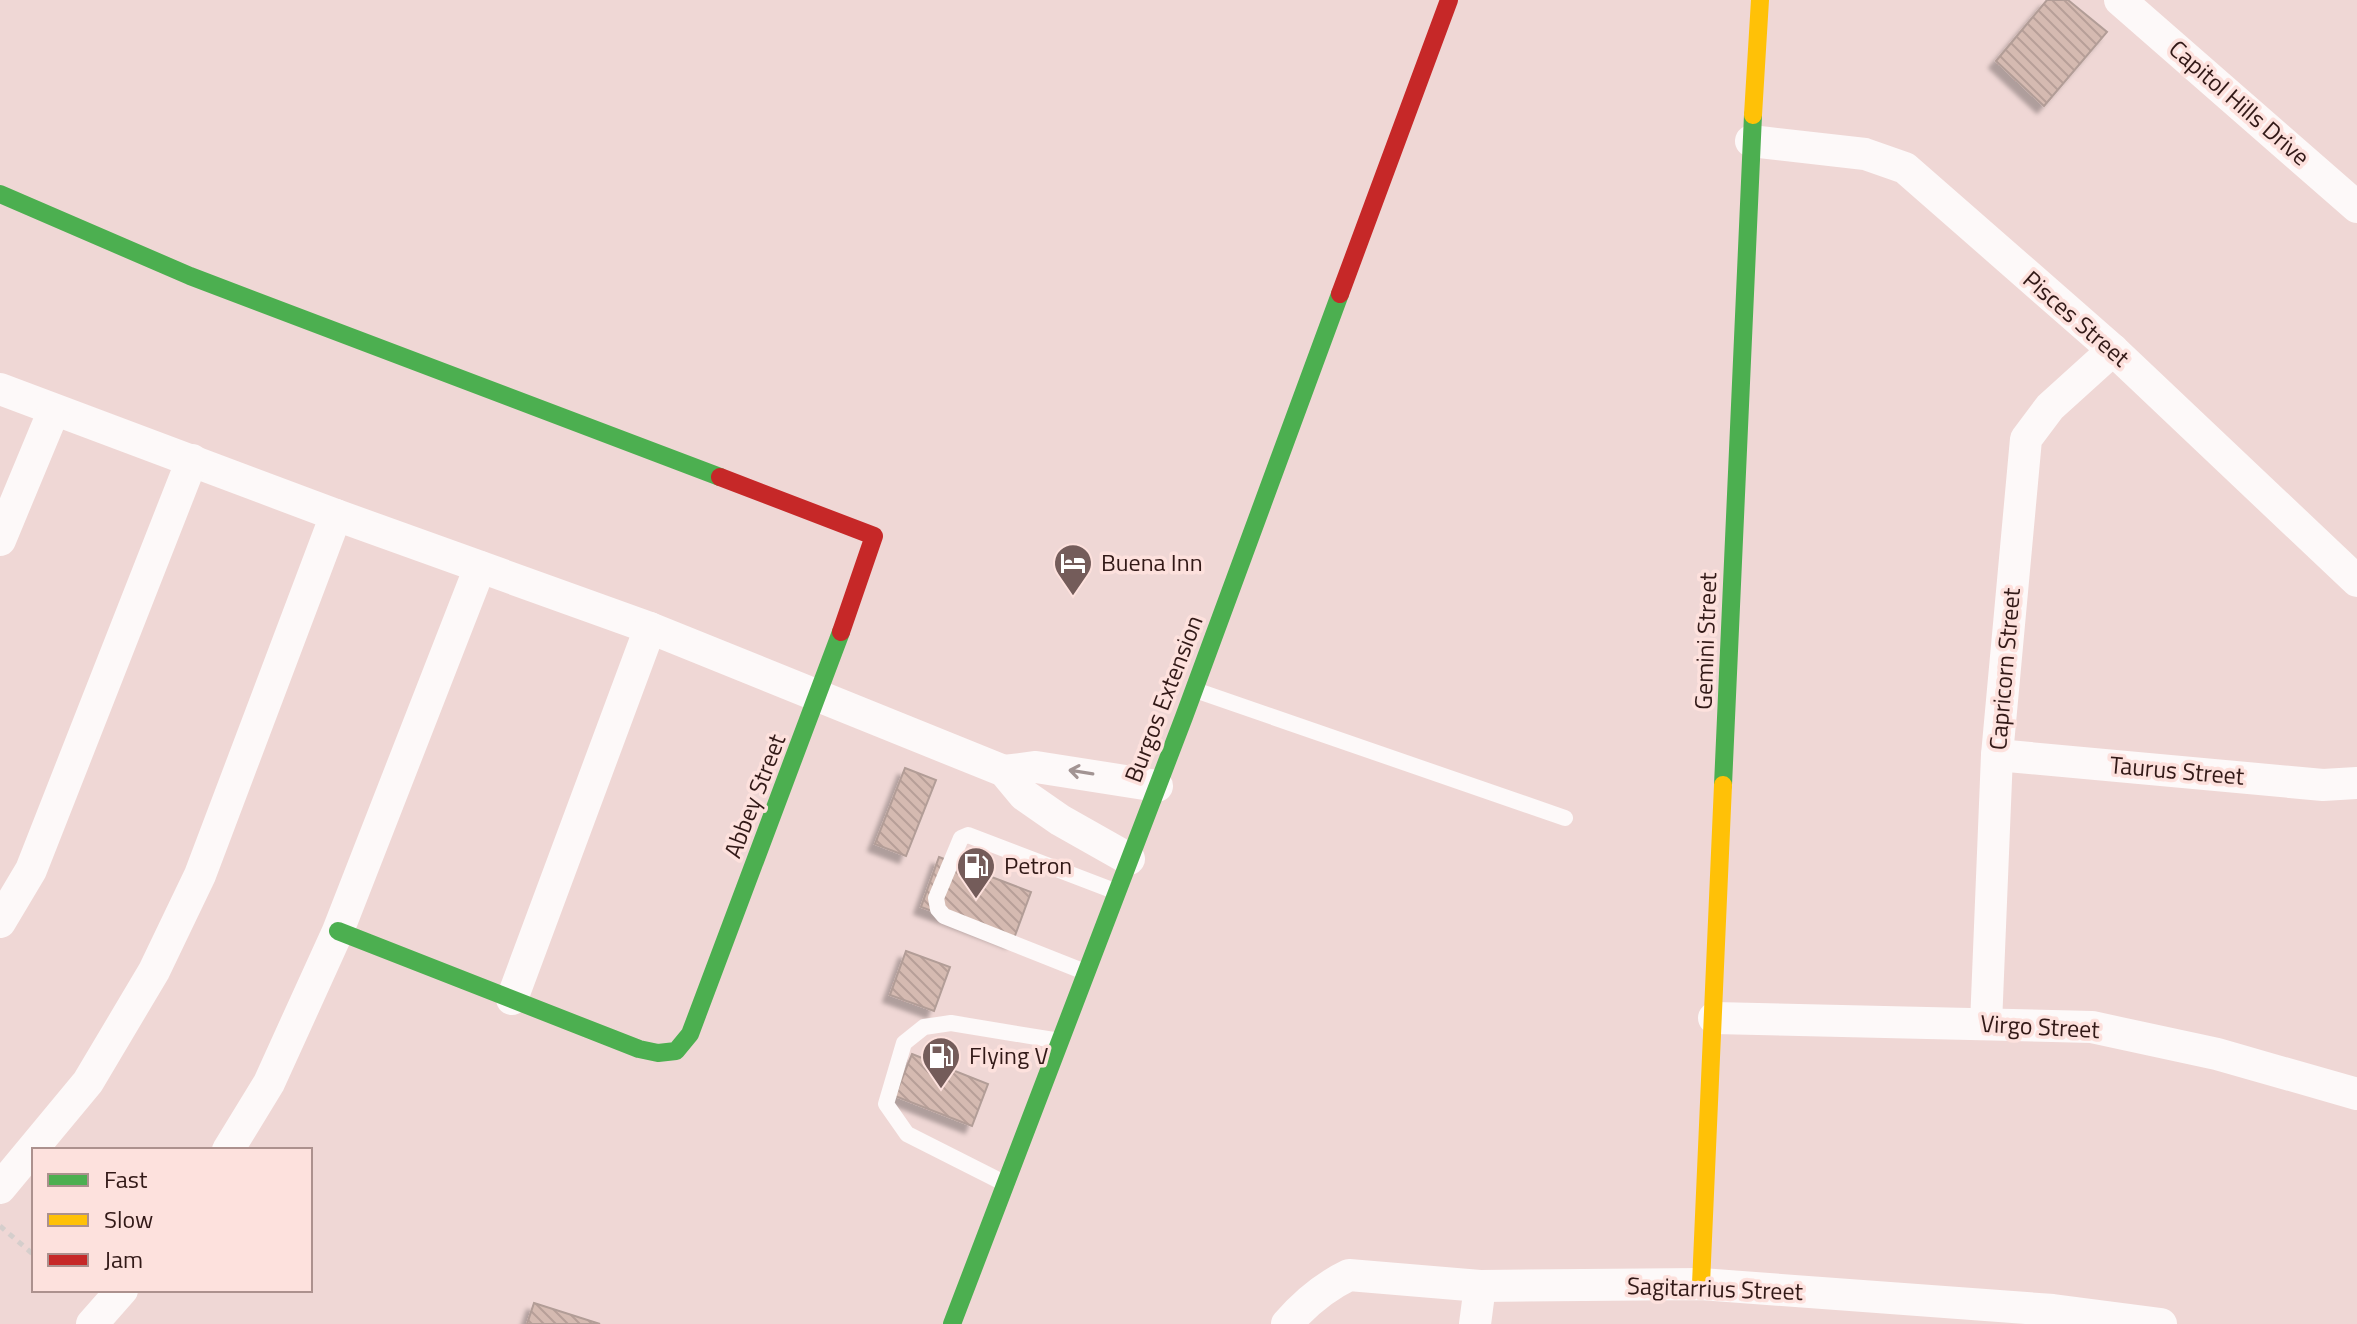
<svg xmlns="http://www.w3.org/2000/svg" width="2357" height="1324" viewBox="0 0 2357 1324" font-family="'Titillium Web',sans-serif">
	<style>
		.building { fill: url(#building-back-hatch); stroke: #b29d97; stroke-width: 2; filter: url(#shadow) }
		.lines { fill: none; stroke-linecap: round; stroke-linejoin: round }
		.path { stroke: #d5cecc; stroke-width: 5; stroke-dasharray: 6 6; stroke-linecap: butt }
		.lane { stroke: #fdf9f9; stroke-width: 16 }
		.street { stroke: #fdf9f9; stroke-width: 32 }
		.fast { stroke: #4caf50; stroke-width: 18 }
		.slow { stroke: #ffc107; stroke-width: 18 }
		.jam { stroke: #c62828; stroke-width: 18 }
		.oneway { stroke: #a29493 }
		.labels { text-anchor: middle; stroke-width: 7; stroke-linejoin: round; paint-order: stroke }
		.street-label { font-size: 24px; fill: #321917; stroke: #fde1dd }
		.poi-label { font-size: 24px; fill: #321917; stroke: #fde1dd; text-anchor: start }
	</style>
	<defs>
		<pattern id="building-back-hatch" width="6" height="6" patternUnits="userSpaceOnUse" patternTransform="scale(2)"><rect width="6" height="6" fill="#d5bab1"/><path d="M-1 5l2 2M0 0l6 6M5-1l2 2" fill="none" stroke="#b79f98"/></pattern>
		<filter id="shadow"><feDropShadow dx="-7" dy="7" stdDeviation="2" flood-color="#0004"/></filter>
	</defs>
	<rect width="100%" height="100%" fill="#efd7d5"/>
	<g class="building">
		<path d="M2047,0H2068L2107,32L2044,106L1996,61Z"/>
		<path d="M905,768L936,780L906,856L875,844Z"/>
		<path d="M939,857L1031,892L1013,941L921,907Z"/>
		<path d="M906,951L950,967L934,1011L890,995Z"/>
		<path d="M912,1054L988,1084L972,1126L895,1096Z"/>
		<path d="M534,1303L600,1324H527Z"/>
	</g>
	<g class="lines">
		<path class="path" d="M0,1226L34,1255"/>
		<g class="lane">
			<path d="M1195,690L1565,818"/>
			<path d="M1085,972L944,916L938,909L936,898L961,838L968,835L1117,892"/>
			<path d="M1004,1183L907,1134L886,1104L904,1043L924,1027L951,1023L1060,1041"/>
		</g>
		<g class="street">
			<path d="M2120,0L2357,207"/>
			<path d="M1751,141L1865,154L1905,168L2113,350L2357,581"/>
			<path d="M0,389L336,515L650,628L1004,771L1024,795L1060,820L1129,859"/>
			<path d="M0,540L54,410"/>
			<path d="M1997,755L2323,785L2357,783"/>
			<path d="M1004,771L1036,767L1157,786"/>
			<path d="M0,922L31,870L192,460"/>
			<path d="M512,999L650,628"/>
			<path d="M1714,1018L2092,1027L2217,1054L2357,1094"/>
			<path d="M1986,1024L1997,755L2026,439L2050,407L2113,350"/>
			<path d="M228,1150L269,1083L338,931L480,567"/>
			<path d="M0,1188L88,1082L154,971L200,875L336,515"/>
			<path d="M92,1324L122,1290"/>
			<path d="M1287,1324C1305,1303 1324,1287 1349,1275L1480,1286L1701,1284L2053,1310L2161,1324"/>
			<path d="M1475,1324L1480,1286"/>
		</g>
		<g class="fast">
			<path d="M0,194L190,276L720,477"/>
			<path d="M1723,785L1753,115"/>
			<path d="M338,931L639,1049L658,1053L676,1051L690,1034L841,632"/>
			<path d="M952,1324L1184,717L1340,294"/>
		</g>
		<g class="slow">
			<path d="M1753,115L1760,0"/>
			<path d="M1701,1284L1723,785"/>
		</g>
		<g class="jam">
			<path d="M1340,294L1449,0"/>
			<path d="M720,477L874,536L841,632"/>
		</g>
	</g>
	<defs><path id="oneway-shaft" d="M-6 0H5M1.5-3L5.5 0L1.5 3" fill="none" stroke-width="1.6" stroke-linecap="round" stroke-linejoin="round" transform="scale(2)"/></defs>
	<use class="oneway" href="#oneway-shaft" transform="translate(1081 772) rotate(-171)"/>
	<defs>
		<g id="hotel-pin" transform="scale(2)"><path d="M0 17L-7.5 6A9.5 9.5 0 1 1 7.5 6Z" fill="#745c5a" stroke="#fde1dd"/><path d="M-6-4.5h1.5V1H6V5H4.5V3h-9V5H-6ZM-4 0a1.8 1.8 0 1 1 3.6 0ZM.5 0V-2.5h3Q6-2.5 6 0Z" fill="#fff"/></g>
		<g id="fuel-pin" transform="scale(2)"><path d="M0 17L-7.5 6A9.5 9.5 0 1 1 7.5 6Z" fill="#745c5a" stroke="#fde1dd"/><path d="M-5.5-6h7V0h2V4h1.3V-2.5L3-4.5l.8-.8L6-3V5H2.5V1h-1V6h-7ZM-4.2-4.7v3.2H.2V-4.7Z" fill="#fff"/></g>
	</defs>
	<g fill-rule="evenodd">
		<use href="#hotel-pin" x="1073" y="563"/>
		<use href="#fuel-pin" x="976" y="866"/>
		<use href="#fuel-pin" x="941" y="1056"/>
	</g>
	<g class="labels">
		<g class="street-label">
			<text transform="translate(2239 103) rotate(41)" y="8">Capitol Hills Drive</text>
			<text transform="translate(2076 319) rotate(41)" y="8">Pisces Street</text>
			<text transform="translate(1706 641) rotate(-88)" y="8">Gemini Street</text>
			<text transform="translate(2005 669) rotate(-85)" y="8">Capricorn Street</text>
			<text transform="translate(1164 699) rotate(-69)" y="8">Burgos Extension</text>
			<text transform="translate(2177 771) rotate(5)" y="8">Taurus Street</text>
			<text transform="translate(755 796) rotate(-69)" y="8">Abbey Street</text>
			<text transform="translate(2040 1027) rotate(3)" y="8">Virgo Street</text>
			<text transform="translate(1715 1289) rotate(2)" y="8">Sagitarrius Street</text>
		</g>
		<g class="poi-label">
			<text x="1101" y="571">Buena Inn</text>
			<text x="1004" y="874">Petron</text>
			<text x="969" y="1064">Flying V</text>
		</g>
	</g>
	<rect x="32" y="1148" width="280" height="144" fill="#fde1dd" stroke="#ac918e" stroke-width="2"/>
	<rect x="48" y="1174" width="40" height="12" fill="#4caf50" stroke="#ac918e" stroke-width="2"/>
	<text x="104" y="1188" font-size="24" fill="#321917">Fast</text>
	<rect x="48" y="1214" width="40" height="12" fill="#ffc107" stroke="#ac918e" stroke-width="2"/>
	<text x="104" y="1228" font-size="24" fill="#321917">Slow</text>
	<rect x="48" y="1254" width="40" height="12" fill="#c62828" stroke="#ac918e" stroke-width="2"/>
	<text x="104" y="1268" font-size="24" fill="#321917">Jam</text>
</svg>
